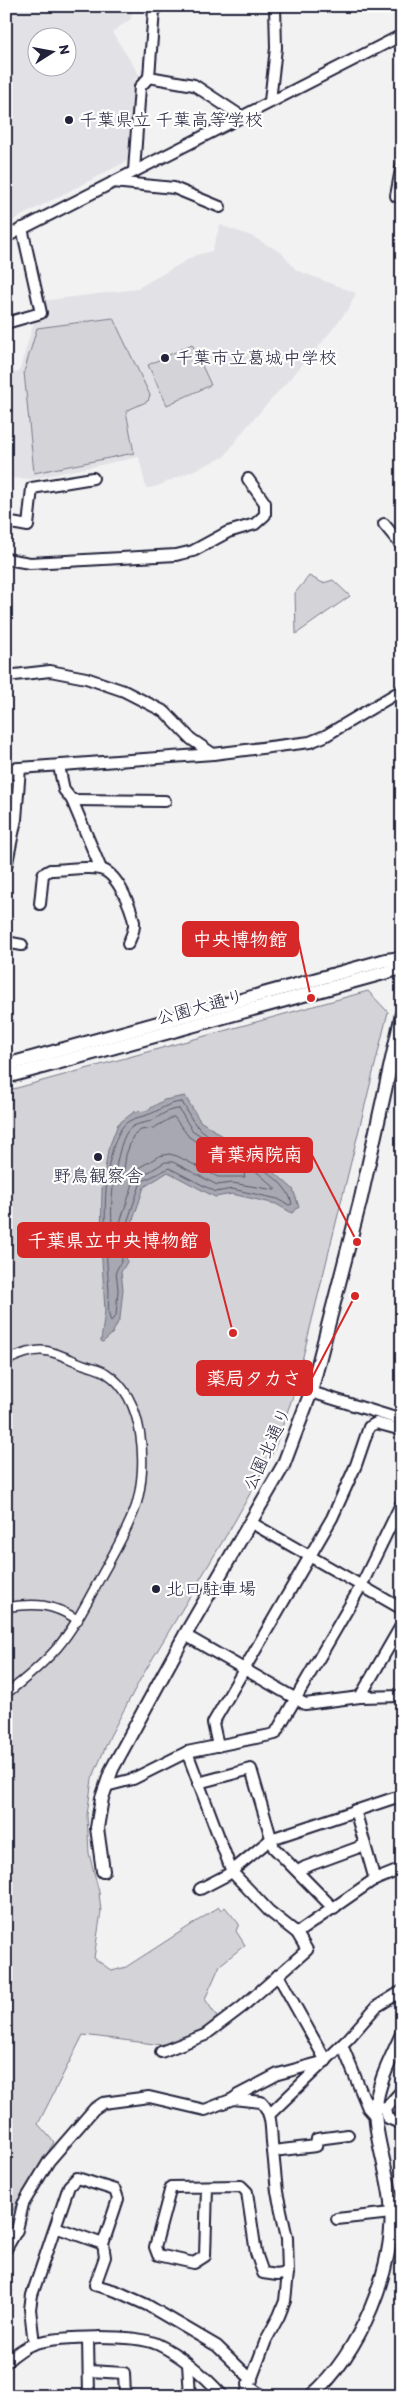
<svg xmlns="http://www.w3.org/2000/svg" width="408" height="2402" viewBox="0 0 408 2402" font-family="Itim,'Klee One',sans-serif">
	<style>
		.built { fill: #e2e2e6; fill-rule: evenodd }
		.green { fill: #d3d3d8; stroke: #7a7a8a }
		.water { fill: #a8a8b2; stroke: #727282 }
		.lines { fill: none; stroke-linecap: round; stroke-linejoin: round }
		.shore { stroke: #58586b; stroke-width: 1 }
		.pedestrian-casing { stroke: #22223b; stroke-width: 11 }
		.minor-casing { stroke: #22223b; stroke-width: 14 }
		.tertiary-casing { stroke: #22223b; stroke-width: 16 }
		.pedestrian { stroke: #fff; stroke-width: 8 }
		.minor { stroke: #fff; stroke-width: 10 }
		.tertiary { stroke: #fff; stroke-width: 12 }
		.poi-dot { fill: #22223b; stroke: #fff; stroke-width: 2 }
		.labels { text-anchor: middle; stroke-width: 4.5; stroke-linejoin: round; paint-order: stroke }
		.poi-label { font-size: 18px; fill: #22223b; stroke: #fff; text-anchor: start }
		.street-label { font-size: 18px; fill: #22223b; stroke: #fff }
		.leader { fill: none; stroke: #d62828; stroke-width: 2 }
		.callout-dot { fill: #d62828; stroke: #fff; stroke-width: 2 }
		.callout { fill: #d62828; stroke: #d62828; stroke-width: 2 }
		.callout-label { font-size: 19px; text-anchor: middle; font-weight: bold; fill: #fff }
	</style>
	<rect width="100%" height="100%" fill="#f2f2f3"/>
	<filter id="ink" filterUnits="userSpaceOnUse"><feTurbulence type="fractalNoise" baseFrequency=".02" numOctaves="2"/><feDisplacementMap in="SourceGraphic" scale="10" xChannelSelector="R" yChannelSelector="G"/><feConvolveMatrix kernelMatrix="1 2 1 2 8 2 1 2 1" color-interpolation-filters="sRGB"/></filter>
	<g filter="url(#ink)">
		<g class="built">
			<path d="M6,6H133L131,19L112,32L140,76L134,80L129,160L6,224ZM38,38H68V68H38Z"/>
			<path d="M220,225L251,236L282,253L296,270L356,293L349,308L320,345L244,430L224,457L155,487L146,488L139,457L32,479L6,478V374L19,372L35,318L44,317L41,301L136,289L196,255L212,251Z"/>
		</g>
		<g class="green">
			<path d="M113,318L150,395L148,401L126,411L134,453L34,473L24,372L37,328Z"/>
			<path d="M192,344L211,385L167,405L148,365Z"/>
			<path d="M309,576L323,583L333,580L350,596L296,634L295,593Z"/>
			<path d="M368,991L388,1012L294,1393L274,1450L236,1519L141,1678L110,1736L92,1779L87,1815L89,1853L99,1892L101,1912L94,1958L112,1971L126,1967L219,1907L221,1910L225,1907L239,1924L236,1931L245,1945L220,1965L205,1999L217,2017L206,2027L170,2046L83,2035L38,2124L54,2142L6,2222V1091Z"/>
		</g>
		<path class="water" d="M185,1096L200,1121L264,1163L293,1189L299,1207L292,1213L276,1204L232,1194L215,1197L168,1172L144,1187L125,1244L127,1262L121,1272L123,1289L120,1318L112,1334L103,1342L101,1341L105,1311L101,1245L102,1189L108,1150L118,1124L134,1112L146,1111L164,1100Z"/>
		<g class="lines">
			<g class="shore">
				<path d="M182,1102C187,1109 190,1119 196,1125C218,1148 286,1170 292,1204L289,1205L278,1199L232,1189L216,1192L169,1168L141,1182L120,1243L122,1260L116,1271L118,1289L116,1316L111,1321C107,1314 109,1300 109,1291C106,1247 98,1168 121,1129C127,1119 137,1118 147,1115C160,1111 166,1103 182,1102Z"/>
				<path d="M179,1109L192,1130L257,1172L275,1188V1190L232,1183L217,1185L173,1162H165L134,1181L117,1231L114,1232C107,1215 116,1148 127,1132C133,1123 142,1124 151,1121C161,1116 167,1109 179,1109Z"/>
				<path d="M174,1117L189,1137L244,1173L245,1177H218L177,1156L169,1154L159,1156L135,1170L126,1179L123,1178L126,1155L133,1136L141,1130L153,1128Z"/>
			</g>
			<g class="pedestrian-casing">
				<g id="pedestrian">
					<path d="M6,1361C43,1343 49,1351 85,1365C91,1367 100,1369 106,1373C145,1398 148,1466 136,1506C127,1532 112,1556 99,1580C86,1604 74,1628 57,1648C42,1665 24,1680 6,1694"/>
					<path d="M6,1607C36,1603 52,1603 78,1620"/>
				</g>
			</g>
			<g class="minor-casing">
				<g id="minor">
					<path d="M154,10L149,77L194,85L241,116"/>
					<path d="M270,101L276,48L275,6"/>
					<path d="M402,164L396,196L402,197"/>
					<path d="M134,171L140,87L149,77"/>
					<path d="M113,182L174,188L220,207"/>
					<path d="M6,237L402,35"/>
					<path d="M6,323L41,313L22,228"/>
					<path d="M6,522L28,526L32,488L93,478"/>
					<path d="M384,524L402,546"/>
					<path d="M6,559L30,563L176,555L193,551L228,532L255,524L265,515V503L248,479"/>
					<path d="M6,676L50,671L86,678L124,691L165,712L191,739L213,754"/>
					<path d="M59,766L64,790L72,800L101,869"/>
					<path d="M6,769L213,754L310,742L325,736L402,690"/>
					<path d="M72,800L165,801"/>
					<path d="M6,867L16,819L20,768"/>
					<path d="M40,904L43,874L50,870C66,870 85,866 100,869C117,872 131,907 134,922C135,930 131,937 128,944"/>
					<path d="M6,942L22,945"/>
					<path d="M311,1392L402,1420"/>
					<path d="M250,1522L402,1609"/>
					<path d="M185,1635L305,1704L360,1697L402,1696"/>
					<path d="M360,1697L402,1624"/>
					<path d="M218,1746L213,1723L332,1518L356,1465L369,1427L376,1423L402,1430"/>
					<path d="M198,1783L251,1769L274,1848L334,1909"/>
					<path d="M106,1786L133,1779L187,1752L275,1734L361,1586L402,1502"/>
					<path d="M355,1810L375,1880"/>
					<path d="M298,1871L305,1867L365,1845"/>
					<path d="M200,1889L227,1875L271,1839L397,1797L402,1798"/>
					<path d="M297,1933L372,1881L402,1869"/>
					<path d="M342,2045L368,2108L376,2117"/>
					<path d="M161,2052L205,2035L242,2007L307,1950L297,1933L269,1911L232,1872L187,1752"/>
					<path d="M233,2099L238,2095L278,2074L326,2061L278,1975"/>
					<path d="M375,2106L386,2108L402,2090"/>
					<path d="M386,2108L388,2118L402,2124"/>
					<path d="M270,2114L349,2038L376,2007L402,1991"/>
					<path d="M207,2187L205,2256L194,2263L158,2255L155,2247L171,2187L241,2186L247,2192L256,2253L263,2273L277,2275L288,2273"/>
					<path d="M337,2219L391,2213"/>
					<path d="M390,2236L402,2239"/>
					<path d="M103,2244L105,2257L95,2285L116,2291L147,2305L217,2346L252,2380L248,2384"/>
					<path d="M6,2249L17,2230L23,2204L49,2161L94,2109L103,2103L149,2097L205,2110L233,2099L261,2102C274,2114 270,2134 273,2151L316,2146L317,2139L348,2135"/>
					<path d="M88,2338L89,2396"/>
					<path d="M34,2344L30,2309L32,2295L69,2186L77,2178L115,2190L118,2199L103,2244L55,2227"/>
					<path d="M6,2362C15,2354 24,2347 35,2343C62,2336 132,2334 157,2344C183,2356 204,2375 223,2396"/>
					<path d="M188,2364L190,2396"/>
					<path d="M89,2371L124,2373L125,2396"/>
					<path d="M249,2386L262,2396"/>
					<path d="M245,2396L266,2340L279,2316L285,2301L288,2273L287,2238L277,2192L273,2151"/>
				</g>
			</g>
			<g class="tertiary-casing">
				<g id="tertiary">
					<path d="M6,1065L386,960L402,958"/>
					<path d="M6,1077L402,968"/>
					<path d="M103,1871L97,1828L102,1798L112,1769L185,1635L283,1466L311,1392L361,1198L402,1014"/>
					<path d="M311,2396C359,2356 397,2265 391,2202C389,2175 372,2129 376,2105C379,2080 392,2057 402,2034"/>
				</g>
			</g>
			<use href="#pedestrian" class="pedestrian"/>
			<use href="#minor" class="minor"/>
			<use href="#tertiary" class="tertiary"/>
		</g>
	</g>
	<g class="poi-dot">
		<circle cx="69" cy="120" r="5"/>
		<circle cx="165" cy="358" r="5"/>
		<circle cx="98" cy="1157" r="5"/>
		<circle cx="156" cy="1589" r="5"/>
	</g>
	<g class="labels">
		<g class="poi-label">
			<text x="79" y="126">千葉県立 千葉高等学校</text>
			<text x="175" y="364">千葉市立葛城中学校</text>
			<text x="98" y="1182" text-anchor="middle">野鳥観察舎</text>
			<text x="166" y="1595">北口駐車場</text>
		</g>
		<g class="street-label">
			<text transform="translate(200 1007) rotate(-15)" y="6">公園大通り</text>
			<text transform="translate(267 1449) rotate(-65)" y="6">公園北通り</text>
		</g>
	</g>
	<path class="leader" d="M311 998L298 939M357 1242L312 1155M233 1333L209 1240M355 1296L312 1378"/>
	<g class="callout-dot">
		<circle cx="311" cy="998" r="5"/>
		<circle cx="357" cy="1242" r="5"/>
		<circle cx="233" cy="1333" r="5"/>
		<circle cx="355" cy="1296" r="5"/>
	</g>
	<g class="callout">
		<rect x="183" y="922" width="115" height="34" rx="5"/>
		<rect x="197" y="1138" width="115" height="34" rx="5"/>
		<rect x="18" y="1223" width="191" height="34" rx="5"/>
		<rect x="197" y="1361" width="115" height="34" rx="5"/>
	</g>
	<g class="callout-label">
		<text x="240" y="946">中央博物館</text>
		<text x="255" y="1161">青葉病院南</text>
		<text x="113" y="1247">千葉県立中央博物館</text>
		<text x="254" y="1385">薬局タカさ</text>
	</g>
	<rect width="408" height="2402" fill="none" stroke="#fff" stroke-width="25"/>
	<rect x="12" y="12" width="383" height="2377" fill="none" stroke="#22223b" stroke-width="2" filter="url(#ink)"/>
	<g transform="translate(52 52) rotate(79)"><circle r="24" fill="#ffffff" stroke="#a7a7b1"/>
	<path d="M0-4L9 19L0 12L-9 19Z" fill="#22223b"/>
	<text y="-8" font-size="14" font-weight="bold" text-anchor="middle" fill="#22223b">N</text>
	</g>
</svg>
